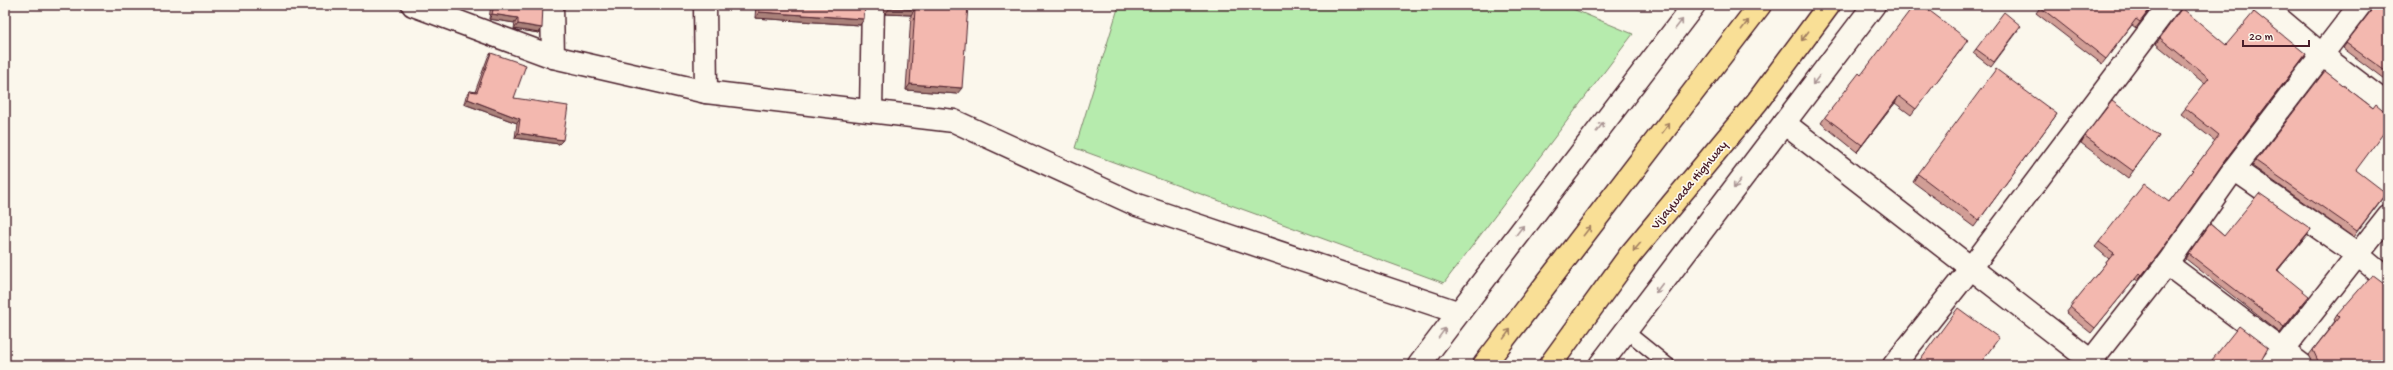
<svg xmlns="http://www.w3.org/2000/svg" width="2393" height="370" viewBox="0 0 2393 370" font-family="'Gochi Hand',sans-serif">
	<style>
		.green { fill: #b6ebad; stroke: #80856c }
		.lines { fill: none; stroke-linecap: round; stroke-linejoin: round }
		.service-casing { stroke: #4a1f2b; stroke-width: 16 }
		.minor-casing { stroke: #4a1f2b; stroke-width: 25 }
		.tertiary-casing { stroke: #4a1f2b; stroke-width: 25 }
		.trunk-casing { stroke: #4a1f2b; stroke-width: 25 }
		.service { stroke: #fbf7ec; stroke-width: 13 }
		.minor { stroke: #fbf7ec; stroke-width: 22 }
		.tertiary { stroke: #fbf7ec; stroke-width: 22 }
		.trunk { stroke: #f9df96; stroke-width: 22 }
		.wall { fill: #d19e96; stroke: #4a1f2b }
		.shaded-wall { fill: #aa817a; stroke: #4a1f2b }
		.building { fill: #f3b8af; stroke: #4a1f2b }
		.oneway { stroke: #ab9695 }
		.oneway2 { stroke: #a27f60 }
		.labels { text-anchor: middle; stroke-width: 3.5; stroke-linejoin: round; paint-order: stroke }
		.street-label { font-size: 13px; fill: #4a1f2b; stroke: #fbf7ec }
	</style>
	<rect width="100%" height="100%" fill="#fbf7ec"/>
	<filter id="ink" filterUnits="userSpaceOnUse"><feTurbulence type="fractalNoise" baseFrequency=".025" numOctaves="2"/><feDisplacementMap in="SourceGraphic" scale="8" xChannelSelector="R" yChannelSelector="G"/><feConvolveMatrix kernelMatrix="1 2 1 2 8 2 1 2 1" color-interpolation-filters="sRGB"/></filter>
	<g filter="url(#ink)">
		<path class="green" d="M1119,5H1563L1633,34L1444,283L1075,148Z"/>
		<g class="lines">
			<g class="service-casing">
				<path id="service" d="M1626,331L1668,365"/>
			</g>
			<g class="minor-casing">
				<g id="minor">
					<path d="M413,5L553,57L706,92L954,121L1137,205L1457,312"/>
					<path d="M552,5L553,57"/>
					<path d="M705,5L706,92"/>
					<path d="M2263,5L2322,55L2388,105"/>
					<path d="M871,111L873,5"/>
					<path d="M1784,123L2096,365"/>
					<path d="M2234,169L2358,255L2388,280"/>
					<path d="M2167,264L2302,365"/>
					<path d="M2091,361L2167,264L2234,169L2360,5"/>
					<path d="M1894,365L1971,268L2169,5"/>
					<path d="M2271,365L2388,216"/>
				</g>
			</g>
			<g class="tertiary-casing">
				<g id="tertiary">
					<path d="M1419,365L1694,5"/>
					<path d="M1600,365L1874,5"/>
				</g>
			</g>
			<g class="trunk-casing">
				<g id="trunk">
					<path d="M1484,365L1760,5"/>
					<path d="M1550,365L1630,255L1757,102L1829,5"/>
				</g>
			</g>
			<use href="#service" class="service"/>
			<use href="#minor" class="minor"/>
			<use href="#tertiary" class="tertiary"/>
			<use href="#trunk" class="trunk"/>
		</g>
		<g class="wall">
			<path d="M491,5H543L539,33L514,29L515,23L489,19Z"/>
			<path d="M756,5H865L860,25L755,18Z"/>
			<path d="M884,5H968L957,94L906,90L911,15L885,14Z"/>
			<path d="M2042,5H2153L2136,28L2132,25L2102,64L2036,13Z"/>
			<path d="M2373,5H2388V82L2343,48L2370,12Z"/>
			<path d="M2018,31L1991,67L1973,53L1976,49Z"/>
			<path d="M2160,38L2226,45L2302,60L2224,162L2157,257L2138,281L2135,279L2091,333L2066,313L2109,259L2095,247L2099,242L2169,202L2215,141L2181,114L2205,84L2156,44Z"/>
			<path d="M1963,47L1911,115L1895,103L1857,152L1821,123L1825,117L1861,75Z"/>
			<path d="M491,53L514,98L563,140L559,144L515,138L517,123L464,104L466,96L470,91L475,92L488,57Z"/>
			<path d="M2057,114L1974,227L1913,182L1918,174Z"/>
			<path d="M2085,136H2159L2128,178L2081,143Z"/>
			<path d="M2256,161L2356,170L2382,199L2353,237L2252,166Z"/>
			<path d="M2210,224L2224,236L2311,229L2278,270L2305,301L2280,333L2186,259Z"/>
			<path d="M2388,256V264L2385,261Z"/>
			<path d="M2337,315L2388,365H2314L2309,355L2335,321L2334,320Z"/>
		</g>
		<g class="shaded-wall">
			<path d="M890,8L915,9L911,15L885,14Z"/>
			<path d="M759,12L864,19L860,25L755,18Z"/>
			<path d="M492,14L518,18L515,23L489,19Z"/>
			<path d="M518,24L542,28L539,33L514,29Z"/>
			<path d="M2306,54L2224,162L2157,257L2138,281L2228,156Z"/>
			<path d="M910,84L962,88L957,94L906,90Z"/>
			<path d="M1899,96L1895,103L1857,152L1862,145Z"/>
			<path d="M468,99L520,119L517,123L464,104Z"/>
			<path d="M518,133L563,140L559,144L515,138Z"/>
			<path d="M2311,229L2307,235L2273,276L2277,270Z"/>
		</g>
		<g class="building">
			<path d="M494,5H543L542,28L518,24V18L492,14Z"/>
			<path d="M760,5H865L864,19L759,12Z"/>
			<path d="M889,5H968L962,88L910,84L915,9L890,8Z"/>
			<path d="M1914,5H1922L1968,40L1916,109L1899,96L1862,145L1825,117L1859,73L1861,75Z"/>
			<path d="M2042,5H2153L2140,22L2136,19L2106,59L2040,7Z"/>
			<path d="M2375,5H2388V73L2346,43L2374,7Z"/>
			<path d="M2182,8L2226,45L2254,12L2306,54L2228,156L2161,251L2142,275L2139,274L2095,328L2070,307L2114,253L2099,242L2144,184L2169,202L2219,135L2185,108L2209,78L2160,38Z"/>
			<path d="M2004,12L2021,26L1994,62L1976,49Z"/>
			<path d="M491,53L526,65L514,98L568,106L563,140L518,133L520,119L468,99L470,91L477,92Z"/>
			<path d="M1996,69L2057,114L1979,220L1918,174Z"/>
			<path d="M2325,71L2373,108L2376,104L2388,114V127L2356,170L2386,193L2357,231L2256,161Z"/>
			<path d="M2112,101L2159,136L2133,171L2085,136Z"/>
			<path d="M2259,193L2311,229L2277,270L2309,296L2284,327L2189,254L2210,224L2224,236Z"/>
			<path d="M2372,275L2388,287V365H2315L2318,361L2313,350L2339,317L2337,315Z"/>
			<path d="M1958,308L1999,338L1979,365H1916Z"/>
			<path d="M2239,326L2268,348L2262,359L2265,365H2208Z"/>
		</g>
		<defs><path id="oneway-shaft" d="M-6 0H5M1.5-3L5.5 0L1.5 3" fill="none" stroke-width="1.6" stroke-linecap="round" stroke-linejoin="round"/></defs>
		<g class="oneway">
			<use href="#oneway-shaft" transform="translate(1679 24) rotate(-52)"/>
			<use href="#oneway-shaft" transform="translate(1816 80) rotate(127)"/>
			<use href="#oneway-shaft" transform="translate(1600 127) rotate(-52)"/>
			<use href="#oneway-shaft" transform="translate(1737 184) rotate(127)"/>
			<use href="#oneway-shaft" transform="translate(1520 230) rotate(-52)"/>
			<use href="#oneway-shaft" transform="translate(1659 288) rotate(127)"/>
			<use href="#oneway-shaft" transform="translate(1442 333) rotate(-54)"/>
		</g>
		<g class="oneway2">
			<use href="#oneway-shaft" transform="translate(1745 25) rotate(-53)"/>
			<use href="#oneway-shaft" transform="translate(1805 36) rotate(127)"/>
			<use href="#oneway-shaft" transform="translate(1666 128) rotate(-53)"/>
			<use href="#oneway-shaft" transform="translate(1587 231) rotate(-52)"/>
			<use href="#oneway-shaft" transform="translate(1637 247) rotate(130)"/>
			<use href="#oneway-shaft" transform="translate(1507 334) rotate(-54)"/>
		</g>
	</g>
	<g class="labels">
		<g class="street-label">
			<text transform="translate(1688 184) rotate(-50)" y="5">Vijaywada Highway</text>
		</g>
	</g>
	<rect width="2393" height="370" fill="none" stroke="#fbf7ec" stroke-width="20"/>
	<rect x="10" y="10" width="2373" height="350" fill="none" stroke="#4a1f2b" stroke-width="1.5" filter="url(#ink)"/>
	<path d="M2243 40v6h66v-6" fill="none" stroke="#4a1f2b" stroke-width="2"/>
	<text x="2249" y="40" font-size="12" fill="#4a1f2b" stroke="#fbf7ec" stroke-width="3" paint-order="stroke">20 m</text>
</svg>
